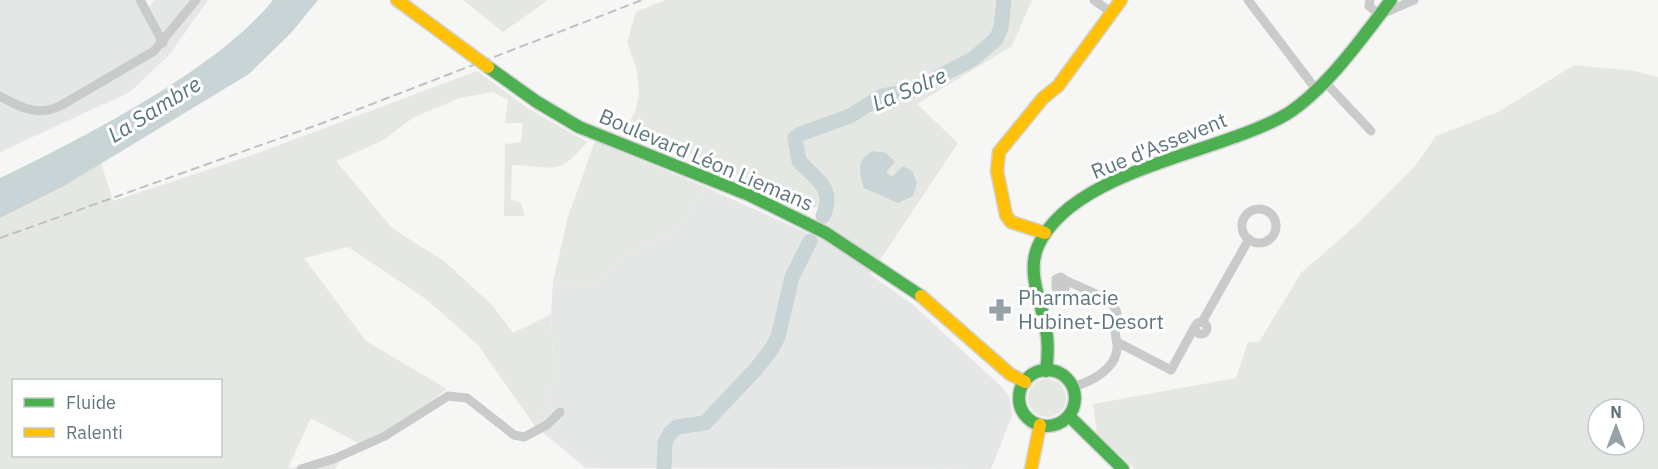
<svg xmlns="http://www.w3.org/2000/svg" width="1658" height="469" viewBox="0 0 1658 469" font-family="'IBM Plex Sans',sans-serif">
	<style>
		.built { fill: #e5e7e6 }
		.green { fill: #e5e8e2; fill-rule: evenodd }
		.water { fill: #c8d4d5 }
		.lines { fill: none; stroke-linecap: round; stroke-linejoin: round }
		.river { stroke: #c8d4d5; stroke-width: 15 }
		.fast-casing { stroke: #d2d3d3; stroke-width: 15 }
		.slow-casing { stroke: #d2d3d3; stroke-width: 15 }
		.street { stroke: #c9cbcb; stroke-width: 9 }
		.fast { stroke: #4caf50; stroke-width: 12 }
		.slow { stroke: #ffc107; stroke-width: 12 }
		.rail { stroke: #bfc0c1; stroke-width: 2; stroke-dasharray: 9 4.5; stroke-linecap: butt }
		.slow-bridge-casing { stroke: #d2d3d3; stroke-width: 15; stroke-linecap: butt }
		.slow-bridge { stroke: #ffc107; stroke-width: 12 }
		.labels { text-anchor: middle; stroke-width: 6; stroke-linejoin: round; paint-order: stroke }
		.street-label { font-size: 21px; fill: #617780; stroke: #fff }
		.poi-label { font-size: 21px; fill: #617780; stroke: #fff; text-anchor: start }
		.water-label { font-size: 22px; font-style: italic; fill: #5c767b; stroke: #fff }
	</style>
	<rect width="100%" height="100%" fill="#f6f6f5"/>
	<g class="built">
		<path d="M0,0H146L149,7L155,0H208L170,54L130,92L0,152Z"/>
		<path d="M705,187L816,237L911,303L1002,387L1009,396L1012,416L991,469L586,468L535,426L554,380L551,314L553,282L594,287L613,264L682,224Z"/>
	</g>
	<g class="green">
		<path d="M463,0H548L503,32Z"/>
		<path d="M665,0H1032L1012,46L917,104L958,143L870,275L816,237L831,206L810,208L715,164L625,132L636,109L639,93L637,71L627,42L636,12Z"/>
		<path d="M1574,65L1635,71L1658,77V469H1135L1097,434L1093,404L1236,378L1248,342H1259L1301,273L1356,225L1415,166L1436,136L1498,112ZM1598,409H1634V445H1598Z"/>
		<path d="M477,71L529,109L587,142C557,178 553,166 512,165L511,199L521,203L525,216H504L505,144L521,142L523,123H505L508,100L493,92L460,98L414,117L382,141L336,161L392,228L444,261L492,305L513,333L551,314L554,380L535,426L478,345L426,299L348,247L304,258L366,341L447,389L404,422L360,444L311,418L288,468L339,462L335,469H0V218L64,186L101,163L113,201L258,153ZM14,380H220V456H14Z"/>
		<path d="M595,141L705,187L682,224L613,264L594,287L553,282L568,217Z"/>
		<circle cx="1047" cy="398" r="19"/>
	</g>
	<g class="water">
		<path d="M273,0H318L291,33L249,74L64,186L0,218V178C81,139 218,69 273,0Z"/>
		<path d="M873,151L886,153L895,162L886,172L892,177L903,166L912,171L917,183L913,196L898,203L864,188C859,171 856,160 873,151Z"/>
	</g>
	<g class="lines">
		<g class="river">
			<path d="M823,216C836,187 815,179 799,161L795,138L800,134L850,116L882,96L911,91L973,59L996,39L1001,28L1004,0"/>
			<path d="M664,469L665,443L670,433L677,427L705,423L756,369L771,350L778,337L792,277L810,241"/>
		</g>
		<g class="fast-casing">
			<g id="fast">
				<path d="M488,67L537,102L579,127L749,195L826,233L921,296"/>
				<circle cx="1047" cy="398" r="28"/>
				<path d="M1046,371C1048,357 1049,344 1046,330C1042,303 1026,273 1038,246C1073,169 1219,154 1287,114C1326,89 1363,37 1391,0"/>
				<path d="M1069,416L1123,469"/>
			</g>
		</g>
		<g class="slow-casing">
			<g id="slow">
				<path d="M397,0L465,50"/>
				<path d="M1045,233L1011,222L1006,215L997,171L999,152L1043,98L1058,86L1121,0"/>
				<path d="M921,296L1010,374L1025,382"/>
				<path d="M1031,469L1040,425"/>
			</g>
		</g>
		<g class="street">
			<path d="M140,0L163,43"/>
			<path d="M1094,0L1112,13"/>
			<path d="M1248,0L1315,88"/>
			<path d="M1370,0L1369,6L1380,15L1414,0"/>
			<path d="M1323,80L1371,131"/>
			<path d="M0,96C20,107 37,117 60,106L154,51L196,0"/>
			<circle cx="1259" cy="226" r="17"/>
			<path d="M1065,280V289L1056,288V279L1061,277L1065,280C1077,286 1107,297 1114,307C1120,314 1115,323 1115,330C1115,337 1118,343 1117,349C1115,370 1090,382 1073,387"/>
			<circle cx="1201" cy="328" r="6"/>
			<path d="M1202,322L1249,239"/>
			<path d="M1117,342L1171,370L1194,328"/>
			<path d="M301,469L336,458L385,436L448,396L467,398L514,435L524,437L547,425L560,412"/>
		</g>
		<use href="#fast" class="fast"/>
		<use href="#slow" class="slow"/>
		<path class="rail" d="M0,238L320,124L642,0"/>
		<g class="slow-bridge-casing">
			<path id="slow-bridge" d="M465,50L488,67"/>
		</g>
		<use href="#slow-bridge" class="slow-bridge"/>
	</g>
	<defs>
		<g id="pharmacy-bare" transform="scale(1.8)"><path d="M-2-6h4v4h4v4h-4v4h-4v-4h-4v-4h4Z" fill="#95a3a9" stroke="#fff" stroke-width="2.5" paint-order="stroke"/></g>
	</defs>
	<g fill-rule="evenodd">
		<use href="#pharmacy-bare" x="1000" y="310"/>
	</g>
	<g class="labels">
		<g class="street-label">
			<text transform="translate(1159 146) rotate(-22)" y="7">Rue d'Assevent</text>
			<text transform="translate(706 160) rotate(23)" y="7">Boulevard Léon Liemans</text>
		</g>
		<g class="poi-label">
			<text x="1018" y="305">Pharmacie<tspan x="1018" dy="24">Hubinet-Desort</tspan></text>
		</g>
		<g class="water-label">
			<text transform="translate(909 89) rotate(-23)" y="8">La Solre</text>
			<text transform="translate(154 109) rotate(-32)" y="8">La Sambre</text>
		</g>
	</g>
	<rect x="12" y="379" width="210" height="78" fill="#ffffff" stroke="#c0c9cc" stroke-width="1.5"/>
	<rect x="24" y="398" width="30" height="9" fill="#4caf50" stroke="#c0c9cc" stroke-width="1.5"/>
	<text x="66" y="409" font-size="18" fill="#617780">Fluide</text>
	<rect x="24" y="428" width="30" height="9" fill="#ffc107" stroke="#c0c9cc" stroke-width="1.5"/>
	<text x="66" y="439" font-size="18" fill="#617780">Ralenti</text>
	<g transform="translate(1616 427)"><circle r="28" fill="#ffffff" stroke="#c0c9cc" stroke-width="1.5"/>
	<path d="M0-4.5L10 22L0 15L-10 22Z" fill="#95a3a9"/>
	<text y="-9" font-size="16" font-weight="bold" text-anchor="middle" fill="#617780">N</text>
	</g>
</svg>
